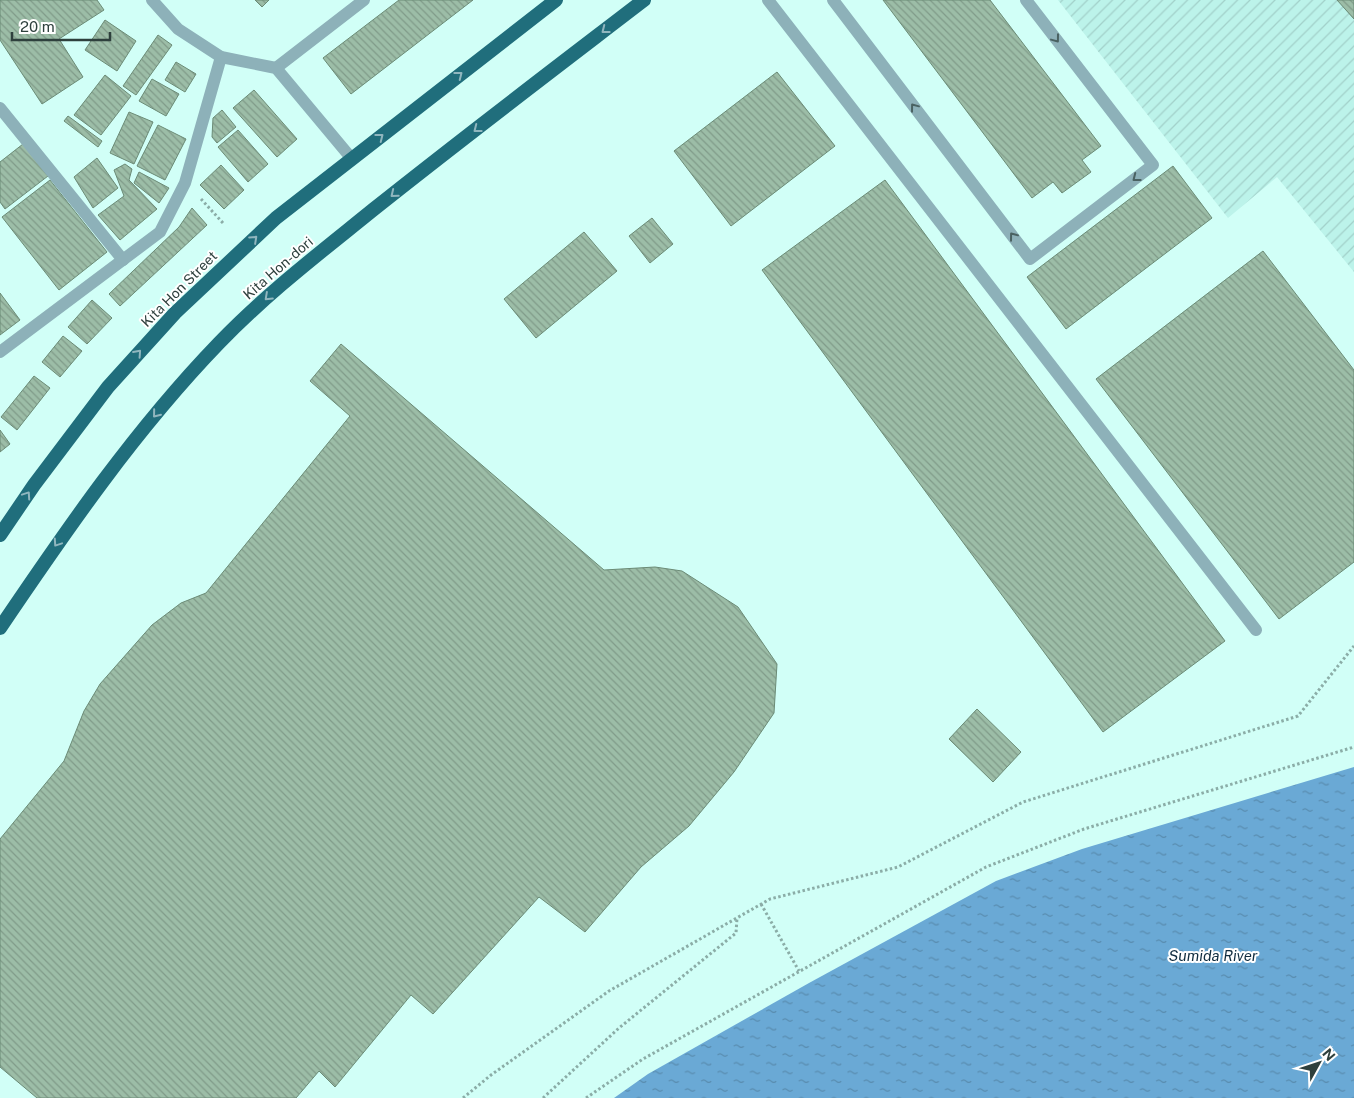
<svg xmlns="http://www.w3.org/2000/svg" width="1354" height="1098" viewBox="0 0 1354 1098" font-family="'Public Sans',sans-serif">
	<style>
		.industrial { fill: url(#industrial-furrows) }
		.water { fill: url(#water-ripples) }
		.building { fill: url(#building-back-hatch); stroke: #6b8b76 }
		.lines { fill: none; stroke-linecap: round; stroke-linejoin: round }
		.path { stroke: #8bada7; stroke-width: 3; stroke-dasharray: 2.5 2.5; stroke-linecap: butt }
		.service { stroke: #8db1b9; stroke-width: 12 }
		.minor { stroke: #8db1b9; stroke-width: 12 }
		.trunk { stroke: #206e7c; stroke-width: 14 }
		.oneway { stroke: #90b6be }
		.oneway2 { stroke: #4a6262 }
		.labels { text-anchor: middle; stroke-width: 4; stroke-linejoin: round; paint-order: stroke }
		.street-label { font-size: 14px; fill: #2e403d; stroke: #fff }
		.water-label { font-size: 15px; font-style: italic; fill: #112d40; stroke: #fff }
	</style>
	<defs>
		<pattern id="industrial-furrows" width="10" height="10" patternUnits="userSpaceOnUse" patternTransform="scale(1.25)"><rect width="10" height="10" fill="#bcf3ea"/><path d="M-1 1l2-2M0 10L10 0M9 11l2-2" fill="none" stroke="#a2d1ca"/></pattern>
		<pattern id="water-ripples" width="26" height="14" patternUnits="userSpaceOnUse" patternTransform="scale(1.25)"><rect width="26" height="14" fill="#6aa9d5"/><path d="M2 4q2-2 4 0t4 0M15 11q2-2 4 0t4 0" fill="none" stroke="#588bae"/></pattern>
		<pattern id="building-back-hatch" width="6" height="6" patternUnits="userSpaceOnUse" patternTransform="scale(1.25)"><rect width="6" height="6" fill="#9cbda7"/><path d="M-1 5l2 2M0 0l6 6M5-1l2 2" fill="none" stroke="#809b89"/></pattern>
	</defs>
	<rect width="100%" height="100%" fill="#d1fff7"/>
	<path class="industrial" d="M1058,0H1354V272L1277,177L1228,218Z"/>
	<path class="water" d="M1354,767V1098H614L648,1074L809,983L996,881L1082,849Z"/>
	<g class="building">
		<path d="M0,0H97L104,10L59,39L83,77L42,104L0,40Z"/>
		<path d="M255,0H269L262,7Z"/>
		<path d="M399,0H473L351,94L323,58Z"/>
		<path d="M883,0H990L1101,146L1082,160L1091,172L1062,193L1053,182L1032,198Z"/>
		<path d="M1337,0H1354V19Z"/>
		<path d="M105,20L136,41L117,71L85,50Z"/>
		<path d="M158,35L172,45L136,95L123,86Z"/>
		<path d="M176,62L196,74L185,92L165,80Z"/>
		<path d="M777,72L835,146L731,226L674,151Z"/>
		<path d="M105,75L131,96L101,135L74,115Z"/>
		<path d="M152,79L179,94L166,116L139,101Z"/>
		<path d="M254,90L297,139L277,157L233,108Z"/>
		<path d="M222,110L236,127L217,143L212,137L213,118Z"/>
		<path d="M129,112L153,122L134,164L110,153Z"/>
		<path d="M68,116L102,141L98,147L64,121Z"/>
		<path d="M158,125L186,139L165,180L137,166Z"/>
		<path d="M238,130L268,164L248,182L218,147Z"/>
		<path d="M23,144L48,176L5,209L0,202V162Z"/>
		<path d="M97,158L118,188L93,208L74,177Z"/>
		<path d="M125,164L132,169L129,180L157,209L120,240L98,215L124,196L114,170Z"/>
		<path d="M221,165L244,190L224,209L200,185Z"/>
		<path d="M1173,166L1212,218L1066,329L1027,277Z"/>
		<path d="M139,172L169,188L159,203L134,183Z"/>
		<path d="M50,180L107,252L59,290L2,217Z"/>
		<path d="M885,180L1225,641L1103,732L762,270Z"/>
		<path d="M192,208L207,225L120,306L109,294L179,227Z"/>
		<path d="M652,218L673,244L650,263L629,236Z"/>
		<path d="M584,232L617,271L536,338L504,299Z"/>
		<path d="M1263,251L1354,370V562L1279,619L1096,379Z"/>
		<path d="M0,293L20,320L0,335Z"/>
		<path d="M92,300L112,318L87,344L68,327Z"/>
		<path d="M63,336L82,351L60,377L42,362Z"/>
		<path d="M341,344L604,570L655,567L682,571L738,607L777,664L774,713L734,772L689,826L641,867L585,932L539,897L433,1014L411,995L335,1087L319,1071L296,1098H37L0,1067V839L64,761L84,711L100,684L152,625L181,603L206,593L350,416L310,381Z"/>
		<path d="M34,376L50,388L17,430L1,417Z"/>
		<path d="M0,430L10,444L0,452Z"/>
		<path d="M977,709L1021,752L993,782L949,739Z"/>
	</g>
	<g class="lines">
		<g class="path">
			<path d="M201,199L223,223"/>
			<path d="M761,904L799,971"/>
			<path d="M463,1098L491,1075L609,991L770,899L898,867L1023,802L1298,716L1354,646"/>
			<path d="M543,1098L619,1028L736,933L737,918"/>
			<path d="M586,1098L643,1059L986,867L1084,829L1354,747"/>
		</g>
		<g class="service">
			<path d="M768,0L1256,630"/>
			<path d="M833,0L1030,259L1153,165L1026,0"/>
			<path d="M276,68L364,0"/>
			<path d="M0,108L123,260"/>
			<path d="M0,352L160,232L185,183L221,57"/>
		</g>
		<path class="minor" d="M152,0L178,29L221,57L276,68L352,159"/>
		<g class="trunk">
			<path d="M0,535L34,485L108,387L175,313L276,218L556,0"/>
			<path d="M0,628C67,529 135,430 219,343C266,294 321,252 374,209C463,138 554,69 644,0"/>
		</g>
	</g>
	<defs><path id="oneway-chevron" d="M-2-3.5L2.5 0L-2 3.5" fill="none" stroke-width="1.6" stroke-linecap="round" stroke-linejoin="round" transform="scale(1.25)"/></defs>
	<g class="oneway">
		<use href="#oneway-chevron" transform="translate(605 30) rotate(142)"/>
		<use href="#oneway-chevron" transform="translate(459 75) rotate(-38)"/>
		<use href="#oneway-chevron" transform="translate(477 129) rotate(142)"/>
		<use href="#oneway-chevron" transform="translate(380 137) rotate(-38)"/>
		<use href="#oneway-chevron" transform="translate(394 194) rotate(141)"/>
		<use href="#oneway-chevron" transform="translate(254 239) rotate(-43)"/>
		<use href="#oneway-chevron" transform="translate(268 297) rotate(137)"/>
		<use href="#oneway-chevron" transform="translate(138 353) rotate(-48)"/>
		<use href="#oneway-chevron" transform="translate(156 414) rotate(129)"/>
		<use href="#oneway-chevron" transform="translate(27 495) rotate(-56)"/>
		<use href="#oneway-chevron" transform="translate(57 543) rotate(124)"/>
	</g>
	<g class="oneway2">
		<use href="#oneway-chevron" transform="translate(1056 39) rotate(53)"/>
		<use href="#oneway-chevron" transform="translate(914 107) rotate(-127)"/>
		<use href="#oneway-chevron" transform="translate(1136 178) rotate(142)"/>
		<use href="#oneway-chevron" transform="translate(1013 236) rotate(-127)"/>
	</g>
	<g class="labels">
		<g class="street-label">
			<text transform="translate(278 268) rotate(-41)" y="5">Kita Hon-dori</text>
			<text transform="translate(179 289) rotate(-45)" y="5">Kita Hon Street</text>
		</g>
		<g class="water-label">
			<text x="1213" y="961">Sumida River</text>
		</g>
	</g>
	<g transform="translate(1319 1063) rotate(50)" stroke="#ffffff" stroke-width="4" paint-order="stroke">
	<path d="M0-4L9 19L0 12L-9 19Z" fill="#2e403d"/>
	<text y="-8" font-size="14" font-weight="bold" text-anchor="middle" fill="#2e403d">N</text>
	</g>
	<path d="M12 32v8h98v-8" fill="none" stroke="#2e403d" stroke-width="2.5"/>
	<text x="20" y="32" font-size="15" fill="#2e403d" stroke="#ffffff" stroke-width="4" paint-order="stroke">20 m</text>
</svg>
